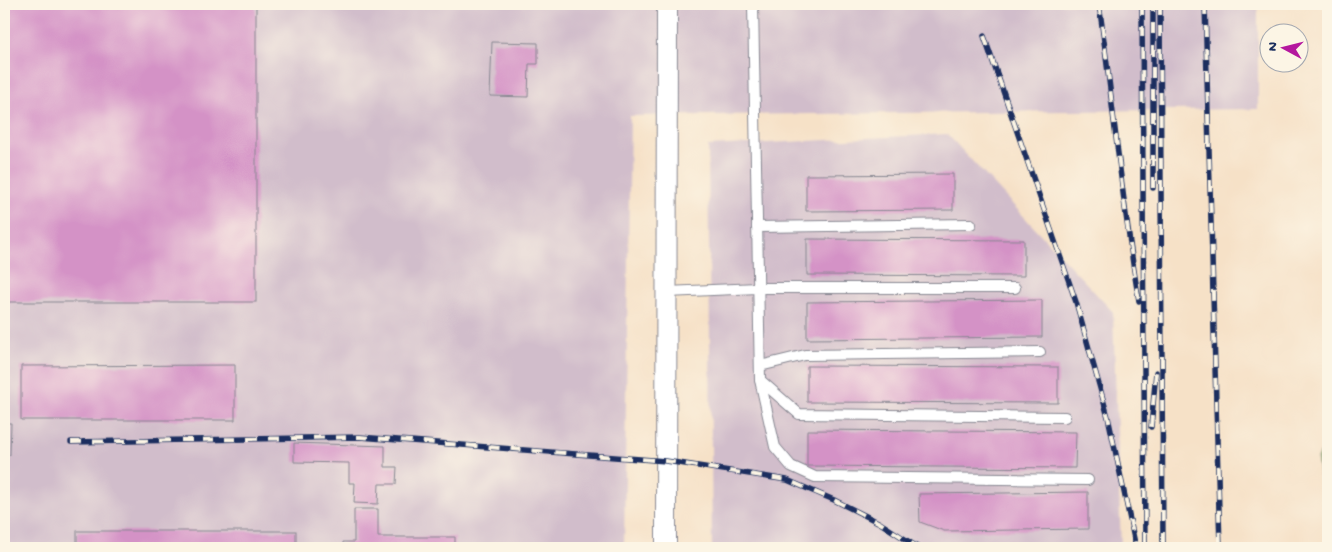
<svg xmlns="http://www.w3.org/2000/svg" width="1332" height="552" viewBox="0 0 1332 552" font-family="'Gochi Hand',sans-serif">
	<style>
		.industrial { fill: #d1bdcb }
		.forest { fill: #8fad60; stroke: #556e5f }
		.building { fill: #d492c6 }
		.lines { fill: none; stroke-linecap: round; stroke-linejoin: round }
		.service-casing { stroke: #888892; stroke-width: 12 }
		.minor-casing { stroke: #888892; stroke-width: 22 }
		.service { stroke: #fff; stroke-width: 10 }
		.minor { stroke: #fff; stroke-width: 20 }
		.rail-casing { stroke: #1b2f5e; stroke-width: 5.5 }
		.rail { stroke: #fcf5e5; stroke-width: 4; stroke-dasharray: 11; stroke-linecap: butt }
	</style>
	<rect width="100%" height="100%" fill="#fcf5e5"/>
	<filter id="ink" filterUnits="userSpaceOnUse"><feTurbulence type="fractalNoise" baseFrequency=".02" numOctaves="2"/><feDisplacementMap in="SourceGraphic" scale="10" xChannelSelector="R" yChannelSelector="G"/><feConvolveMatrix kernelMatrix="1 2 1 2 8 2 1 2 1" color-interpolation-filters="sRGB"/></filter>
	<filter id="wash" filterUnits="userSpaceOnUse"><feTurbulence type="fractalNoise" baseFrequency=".0096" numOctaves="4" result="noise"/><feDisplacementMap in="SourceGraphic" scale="20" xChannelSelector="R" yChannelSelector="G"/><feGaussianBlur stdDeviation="1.12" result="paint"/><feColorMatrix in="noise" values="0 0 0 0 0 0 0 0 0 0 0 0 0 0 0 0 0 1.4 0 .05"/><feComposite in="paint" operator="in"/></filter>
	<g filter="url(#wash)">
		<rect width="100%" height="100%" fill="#f6e1c7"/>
		<g class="industrial">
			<path d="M4,4H1258V109L630,116L624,548H4Z"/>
			<path d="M947,134L1113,312L1121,548H712L708,146Z"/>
		</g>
		<path class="forest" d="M1328,442V486L1320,478L1317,458Z"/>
		<g id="blocks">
			<g class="building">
				<rect x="4" y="4" width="252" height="298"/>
				<path d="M492,42L538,43V64H529L528,97L490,96Z"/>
				<path d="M953,174V210L806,211V175Z"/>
				<path d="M807,239L1024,240V276L807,275Z"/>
				<path d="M1042,300V337L807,339V302Z"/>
				<path d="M235,365V420H21V366Z"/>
				<path d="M807,366L1058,367V403L807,402Z"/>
				<path d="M4,423H11L10,455H4Z"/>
				<path d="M807,430L1076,432L1075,468L807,466Z"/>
				<path d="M294,443L385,446V467H397L396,484H379L378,504L354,503L355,483H349V463L294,462Z"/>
				<path d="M1088,492V529L944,531L920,522L919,494Z"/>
				<path d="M354,509H378V537H455V548H343V542H354Z"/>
				<rect x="77" y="531" width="219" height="17"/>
			</g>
		</g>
	</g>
	<g filter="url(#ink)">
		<use href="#blocks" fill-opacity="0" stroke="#888892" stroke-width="1"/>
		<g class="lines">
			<g class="service-casing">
				<g id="service">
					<path d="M753,4L760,380L775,447L791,466L815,477L1088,480"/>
					<path d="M757,227L971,224"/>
					<path d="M667,292L758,288H1015"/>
					<path d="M760,366L805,355L1040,352"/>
					<path d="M760,380L799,414L1065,417"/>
				</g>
			</g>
			<g class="minor-casing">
				<path id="minor" d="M666,548L667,4"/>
			</g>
			<use href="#service" class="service"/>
			<use href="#minor" class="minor"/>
			<g class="rail-casing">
				<g id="rail">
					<path d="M1099,4C1113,103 1122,203 1139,301"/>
					<path d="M1142,4L1145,548"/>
					<path d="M1160,4L1163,548"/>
					<path d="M1205,4L1220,548"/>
					<path d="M984,36L1076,302L1108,417L1136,548"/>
					<path d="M1153,188V4"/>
					<path d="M1151,427L1156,372"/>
					<path d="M71,442L360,437L666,461L787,480L834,500L880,523L919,548"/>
				</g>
			</g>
			<use href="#rail" class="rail"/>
		</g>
	</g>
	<rect width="1332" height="552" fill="none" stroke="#fcf5e5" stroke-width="20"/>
	<g transform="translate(1284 48) rotate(277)"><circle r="24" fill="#fcf5e5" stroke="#a2a6af"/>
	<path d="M0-4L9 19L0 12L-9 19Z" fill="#b5179e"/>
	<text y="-8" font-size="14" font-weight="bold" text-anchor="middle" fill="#1b2f5e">N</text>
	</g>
</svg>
